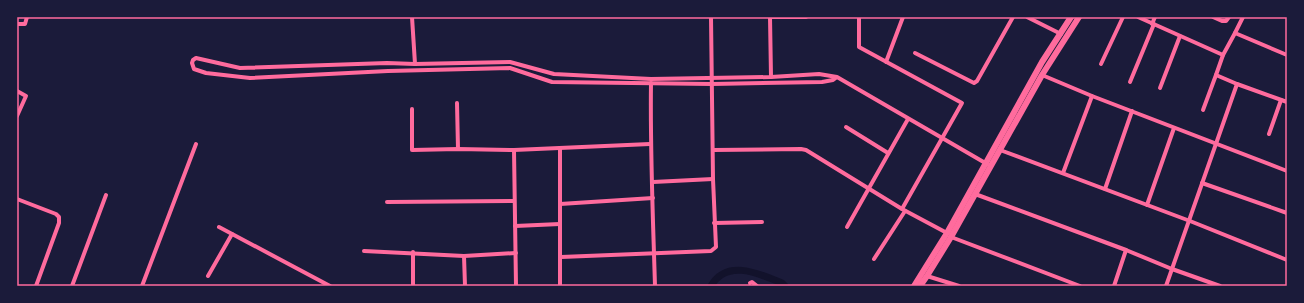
<svg xmlns="http://www.w3.org/2000/svg" width="1304" height="303" viewBox="0 0 1304 303" font-family="'IBM Plex Sans',sans-serif">
	<style>
		.lines { fill: none; stroke-linecap: round; stroke-linejoin: round }
		.canal { stroke: #12122b; stroke-width: 7 }
		.minor { stroke: #ff6b9d; stroke-width: 4 }
		.secondary { stroke: #ff6b9d; stroke-width: 6 }
		.neatline { fill: none; stroke: #ff6b9d; stroke-width: 1.5 }
	</style>
	<rect width="100%" height="100%" fill="#1b1b3a"/>
	<g class="lines">
		<path class="canal" d="M711,286C727,258 760,274 782,283L785,286"/>
		<g class="minor">
			<path d="M412,17L415,64"/>
			<path d="M770,17L771,77"/>
			<path d="M770,17H806"/>
			<path d="M859,17V47L962,103L902,209"/>
			<path d="M1027,17L1061,34"/>
			<path d="M1138,17L1223,55"/>
			<path d="M1213,17L1222,21H1226L1229,17"/>
			<path d="M1243,17L1235,33L1287,55"/>
			<path d="M17,24H25L27,17"/>
			<path d="M1152,24L1155,17"/>
			<path d="M1235,33L1223,55L1216,75L1237,84"/>
			<path d="M915,53L974,83L977,81L1013,17"/>
			<path d="M886,62L903,17"/>
			<path d="M1101,64L1123,17"/>
			<path d="M1042,75L1092,96L1287,171"/>
			<path d="M837,77L833,80L822,82L712,84L552,82L510,68L388,71L250,78L206,73L194,69L192,63L193,60L196,58L240,68L387,63L415,64L510,62L554,74L651,79L771,77L819,74L837,77L987,164"/>
			<path d="M1130,82L1154,24"/>
			<path d="M651,83C650,151 653,218 655,286"/>
			<path d="M1160,88L1180,36"/>
			<path d="M17,91L26,96L17,116"/>
			<path d="M457,103L458,149"/>
			<path d="M412,109V150L458,149L514,150L650,144"/>
			<path d="M1203,110L1216,75"/>
			<path d="M846,127L888,153"/>
			<path d="M1269,134L1281,100"/>
			<path d="M560,148V286"/>
			<path d="M514,150L516,286"/>
			<path d="M713,150L801,149L806,150L902,209L947,233"/>
			<path d="M1000,150L1190,221L1287,260"/>
			<path d="M1063,173L1092,96"/>
			<path d="M653,182L713,179"/>
			<path d="M1202,183L1287,213"/>
			<path d="M1105,189L1132,111"/>
			<path d="M975,194L1126,250L1172,269L1220,286"/>
			<path d="M17,199L56,214L59,217V223L36,286"/>
			<path d="M387,202L514,201"/>
			<path d="M560,204L653,198"/>
			<path d="M1147,205L1174,128"/>
			<path d="M714,223L762,222"/>
			<path d="M515,226L560,224"/>
			<path d="M219,227L330,286"/>
			<path d="M847,227L908,119"/>
			<path d="M951,237L1080,286"/>
			<path d="M364,251L464,256L516,253"/>
			<path d="M413,252V286"/>
			<path d="M464,256L465,286"/>
			<path d="M561,257L711,251L716,247L713,179L711,17"/>
			<path d="M874,259L905,211"/>
			<path d="M208,276L232,234"/>
			<path d="M927,276L959,286"/>
			<path d="M750,283L752,282L757,286"/>
			<path d="M72,286L106,195"/>
			<path d="M142,286L196,144"/>
			<path d="M1114,286L1126,250"/>
			<path d="M1166,286L1237,84L1287,102"/>
		</g>
		<g class="secondary">
			<path d="M914,286L947,233L1042,62L1071,17"/>
			<path d="M920,286L927,276L951,237L1042,75L1079,17"/>
		</g>
	</g>
	<rect width="1304" height="303" fill="none" stroke="#1b1b3a" stroke-width="36"/>
	<rect x="18" y="18" width="1268" height="267" class="neatline"/>
</svg>
